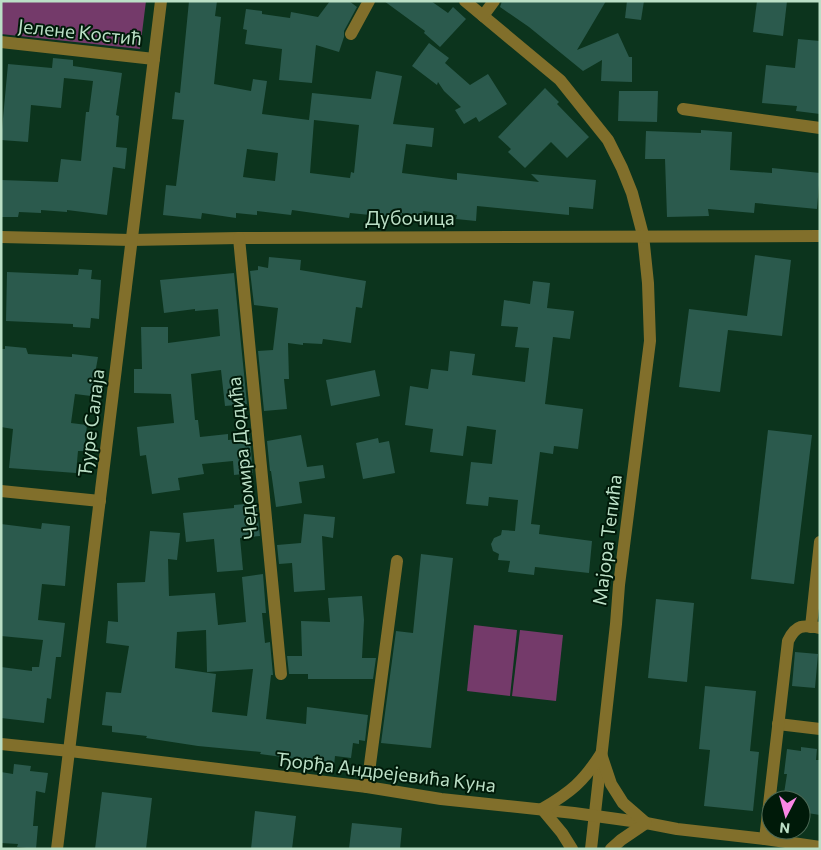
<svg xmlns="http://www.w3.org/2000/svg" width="821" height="850" viewBox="0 0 821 850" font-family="Commissioner,sans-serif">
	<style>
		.green { fill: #743a6a }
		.building { fill: #2b5a4d; fill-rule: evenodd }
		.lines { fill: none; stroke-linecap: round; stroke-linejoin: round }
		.minor { stroke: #816f2b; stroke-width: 12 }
		.labels { text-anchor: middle; stroke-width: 4; stroke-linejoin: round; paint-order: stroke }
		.street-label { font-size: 19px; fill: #bbdfc6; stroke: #001a09 }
	</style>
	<rect width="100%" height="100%" fill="#0c341d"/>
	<g class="green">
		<path d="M1,1H146L140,49L1,34Z"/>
		<path d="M474,625L517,630L510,696L467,691Z"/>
		<path d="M520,630L563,635L556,701L512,696Z"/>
	</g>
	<g class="building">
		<path d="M189,1H217L215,16L221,17L214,84L251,91L253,79L267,81L262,114L309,120L312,93L371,99L376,71L402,76L393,124L434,128L432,147L406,144L402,173L457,180V173L539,182L531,174L596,180L593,209L569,207V215L477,206L476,221L456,219L457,215L423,211L422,216L402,213L401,218L350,213L349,218L292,210L291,215L257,211V215L236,213V218L202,213L201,219L163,215L166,185L176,186L184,120L172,119L175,92L180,93ZM314,120L359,125L354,173L351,172L350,178L310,173ZM247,149L278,153L275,181L243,177Z"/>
		<path d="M330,1H349L357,7L344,31V37L339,52L316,45L312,83L279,80L282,49L245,44L247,30L243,29L246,9L262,11V14L290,18L291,12L318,17Z"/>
		<path d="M384,1H431L448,13L453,7L466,19L440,47L424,33L425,31Z"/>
		<path d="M502,1H606L577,50L618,33L629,57H632V82L601,81L602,60L583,71L529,27L500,7Z"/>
		<path d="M627,1H644L641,20L625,18Z"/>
		<path d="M757,1H787L783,36L753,32Z"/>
		<path d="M798,39L820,41V114L796,111L797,106L762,103L766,65L795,68Z"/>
		<path d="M429,43L449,58L445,63L470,85L488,74L507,104L479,122L476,117L464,124L455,110L461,107L444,91L438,82L437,85L412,66Z"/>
		<path d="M53,58L73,60V66L122,73L116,115L119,116L116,147L127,148L125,169L113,167L107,215L67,210V212L41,210V213L19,212L18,217H1V180L58,182L61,159L81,161L86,112H89L93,81L64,78L61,108L31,105L28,142L1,140L8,64L52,68Z"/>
		<path d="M545,88L559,102L557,104L589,137L567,158L551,142L525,168L508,152L511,149L498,137Z"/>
		<path d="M619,91H658L657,122L618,121Z"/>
		<path d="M701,130L732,132L730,170L772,173V168L820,173L817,209L755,203L754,213L708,209L709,216L667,217L665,159H645L646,131L701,133Z"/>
		<path d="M755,255L791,260L782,336L728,330L720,392L679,387L689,309L747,316Z"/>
		<path d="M269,257L301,260L300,270L366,281L362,308L356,307L351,343L323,339L322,344L303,343V345L288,343L289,379H284L287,409L264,411L258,351L273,350L278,308L254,305L250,271L258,270V266L268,268Z"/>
		<path d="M79,269L92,270L91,279L101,280L99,319L91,318L90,328L73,327V324L6,321L7,272L78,275Z"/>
		<path d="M234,273L247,404L225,406L221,370L191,374L195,420H198L200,437L228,434V440L250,438L253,473L234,475L233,461L202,464L204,474L178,478L180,490L152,494L146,455L140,456L137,427L174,423L171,394L134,393V369H142L141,327H168V343L220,336L218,309L195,311V309L164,313L160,280Z"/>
		<path d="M533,281L550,283L547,308L574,311L570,339L553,337L545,404L583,409L578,449L554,446L553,454L540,452L531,524L540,525L539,534L592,541L589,573L535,567L534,575L508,572L510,561L498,560L499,554L493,551L491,544L494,538L501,535L502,530L515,531L518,500L489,497L488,506L466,504L471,462L492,464L496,430L467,426L463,456L430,452L433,429L405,425L410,386L428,389L431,369L448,371L450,351L475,354L472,375L525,382L529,348L515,347L518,327L501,326L504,300L530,304Z"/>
		<path d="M5,346L26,348L28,354L72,357V354L98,357L91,396L75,394L71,423L87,425L84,451H78L76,473L9,468L13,429L1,427V349H5Z"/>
		<path d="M375,370L380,396L331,406L326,380Z"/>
		<path d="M768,430L812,435L794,584L751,579Z"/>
		<path d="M301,435L307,467L323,465L325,478L299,482L302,503L276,507L271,471H270L267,441Z"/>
		<path d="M378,438L379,443L389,441L395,473L363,479L356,443Z"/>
		<path d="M256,503L260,536L240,538L243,570L217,572L214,539L186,542L183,513L234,508V505Z"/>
		<path d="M304,514L335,517L333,538L322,536L325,590L294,592L292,563L279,564L277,545L301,543Z"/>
		<path d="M42,523L70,526L65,586L42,584L38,620L65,623L61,657H56L51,699L47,698L44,723L1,718V667L32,671V667H39L43,640L1,636V524L41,529Z"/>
		<path d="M150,531L180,533L177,560L168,559L169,596L215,593L218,625L246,622L242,577L263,574L266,613H262L265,643L270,642L273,675H271L266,719L306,724L307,707L368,715L365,741L359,740V744L353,743L351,758L335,756L334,766L318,764L319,762L260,754L261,752L198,746L146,738L147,736L112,732V726L102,725L106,692L121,693L129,646L106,643L108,621L118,622L117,583L145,582ZM206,630L207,672L253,669L247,716L212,712L216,674L175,668L177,632Z"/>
		<path d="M421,554L453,558L431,748L381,743L396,631L413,633Z"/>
		<path d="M362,596L364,620L362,658H376L373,679H308V674H289L287,656H302L301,621L330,622L328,598Z"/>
		<path d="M656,599L694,603L687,682L648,678Z"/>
		<path d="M795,652L818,654L815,688L792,686Z"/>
		<path d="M705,686L756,691L750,751L759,752L753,811L704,806L710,750L699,749Z"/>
		<path d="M801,747L817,749L816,760H820V815L801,812V800H783L787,774H784L787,749L801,751Z"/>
		<path d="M14,764L31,766L30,771L48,773L45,793L36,791L33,826H38L36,849L17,847L18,844L1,843V772L13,774Z"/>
		<path d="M102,792L152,798L146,849H95Z"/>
		<path d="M255,811L296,816L292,849H251Z"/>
		<path d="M352,823L402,828L400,849H349Z"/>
	</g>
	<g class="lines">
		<g class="minor">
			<path d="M465,1L560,80L608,140L622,168L632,193L643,235L648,283L650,341L619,585L616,624L591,849"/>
			<path d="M483,16L494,1"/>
			<path d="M351,34L369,1"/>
			<path d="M1,42L154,59"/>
			<path d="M683,109L820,128"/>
			<path d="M1,237L131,240L239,238L820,236"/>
			<path d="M239,238L281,674"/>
			<path d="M1,491L100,501"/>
			<path d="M811,627L820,542"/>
			<path d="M778,724L820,729"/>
			<path d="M1,744L70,751L367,787L441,799L574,813L646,823L677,829L765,839L820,847"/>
			<path d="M367,787L397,561"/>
			<path d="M765,839L788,641C796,624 803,625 820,628"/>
			<path d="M57,849L161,1"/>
			<path d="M572,849L562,833L542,809C571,792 583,782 601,754L611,784L623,803L646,823L621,840L611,849"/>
		</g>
	</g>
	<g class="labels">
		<g class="street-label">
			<text transform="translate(80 32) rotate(6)" y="7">Јелене Костић</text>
			<text x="410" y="225">Дубочица</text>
			<text transform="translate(91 423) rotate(-83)" y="7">Ђуре Салаја</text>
			<text transform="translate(242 458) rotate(-96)" y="7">Чедомира Додића</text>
			<text transform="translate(607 540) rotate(-83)" y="7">Мајора Тепића</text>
			<text transform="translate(386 772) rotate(7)" y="7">Ђорђа Андрејевића Куна</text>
		</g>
	</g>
	<rect width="821" height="850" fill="none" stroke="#bbdfc6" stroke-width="5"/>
	<g transform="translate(786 815) rotate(186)"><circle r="24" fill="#001a09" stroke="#4b6955"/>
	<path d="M0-4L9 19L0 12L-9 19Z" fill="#fa87e6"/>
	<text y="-8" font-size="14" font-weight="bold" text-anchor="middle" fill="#bbdfc6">N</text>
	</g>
</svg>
